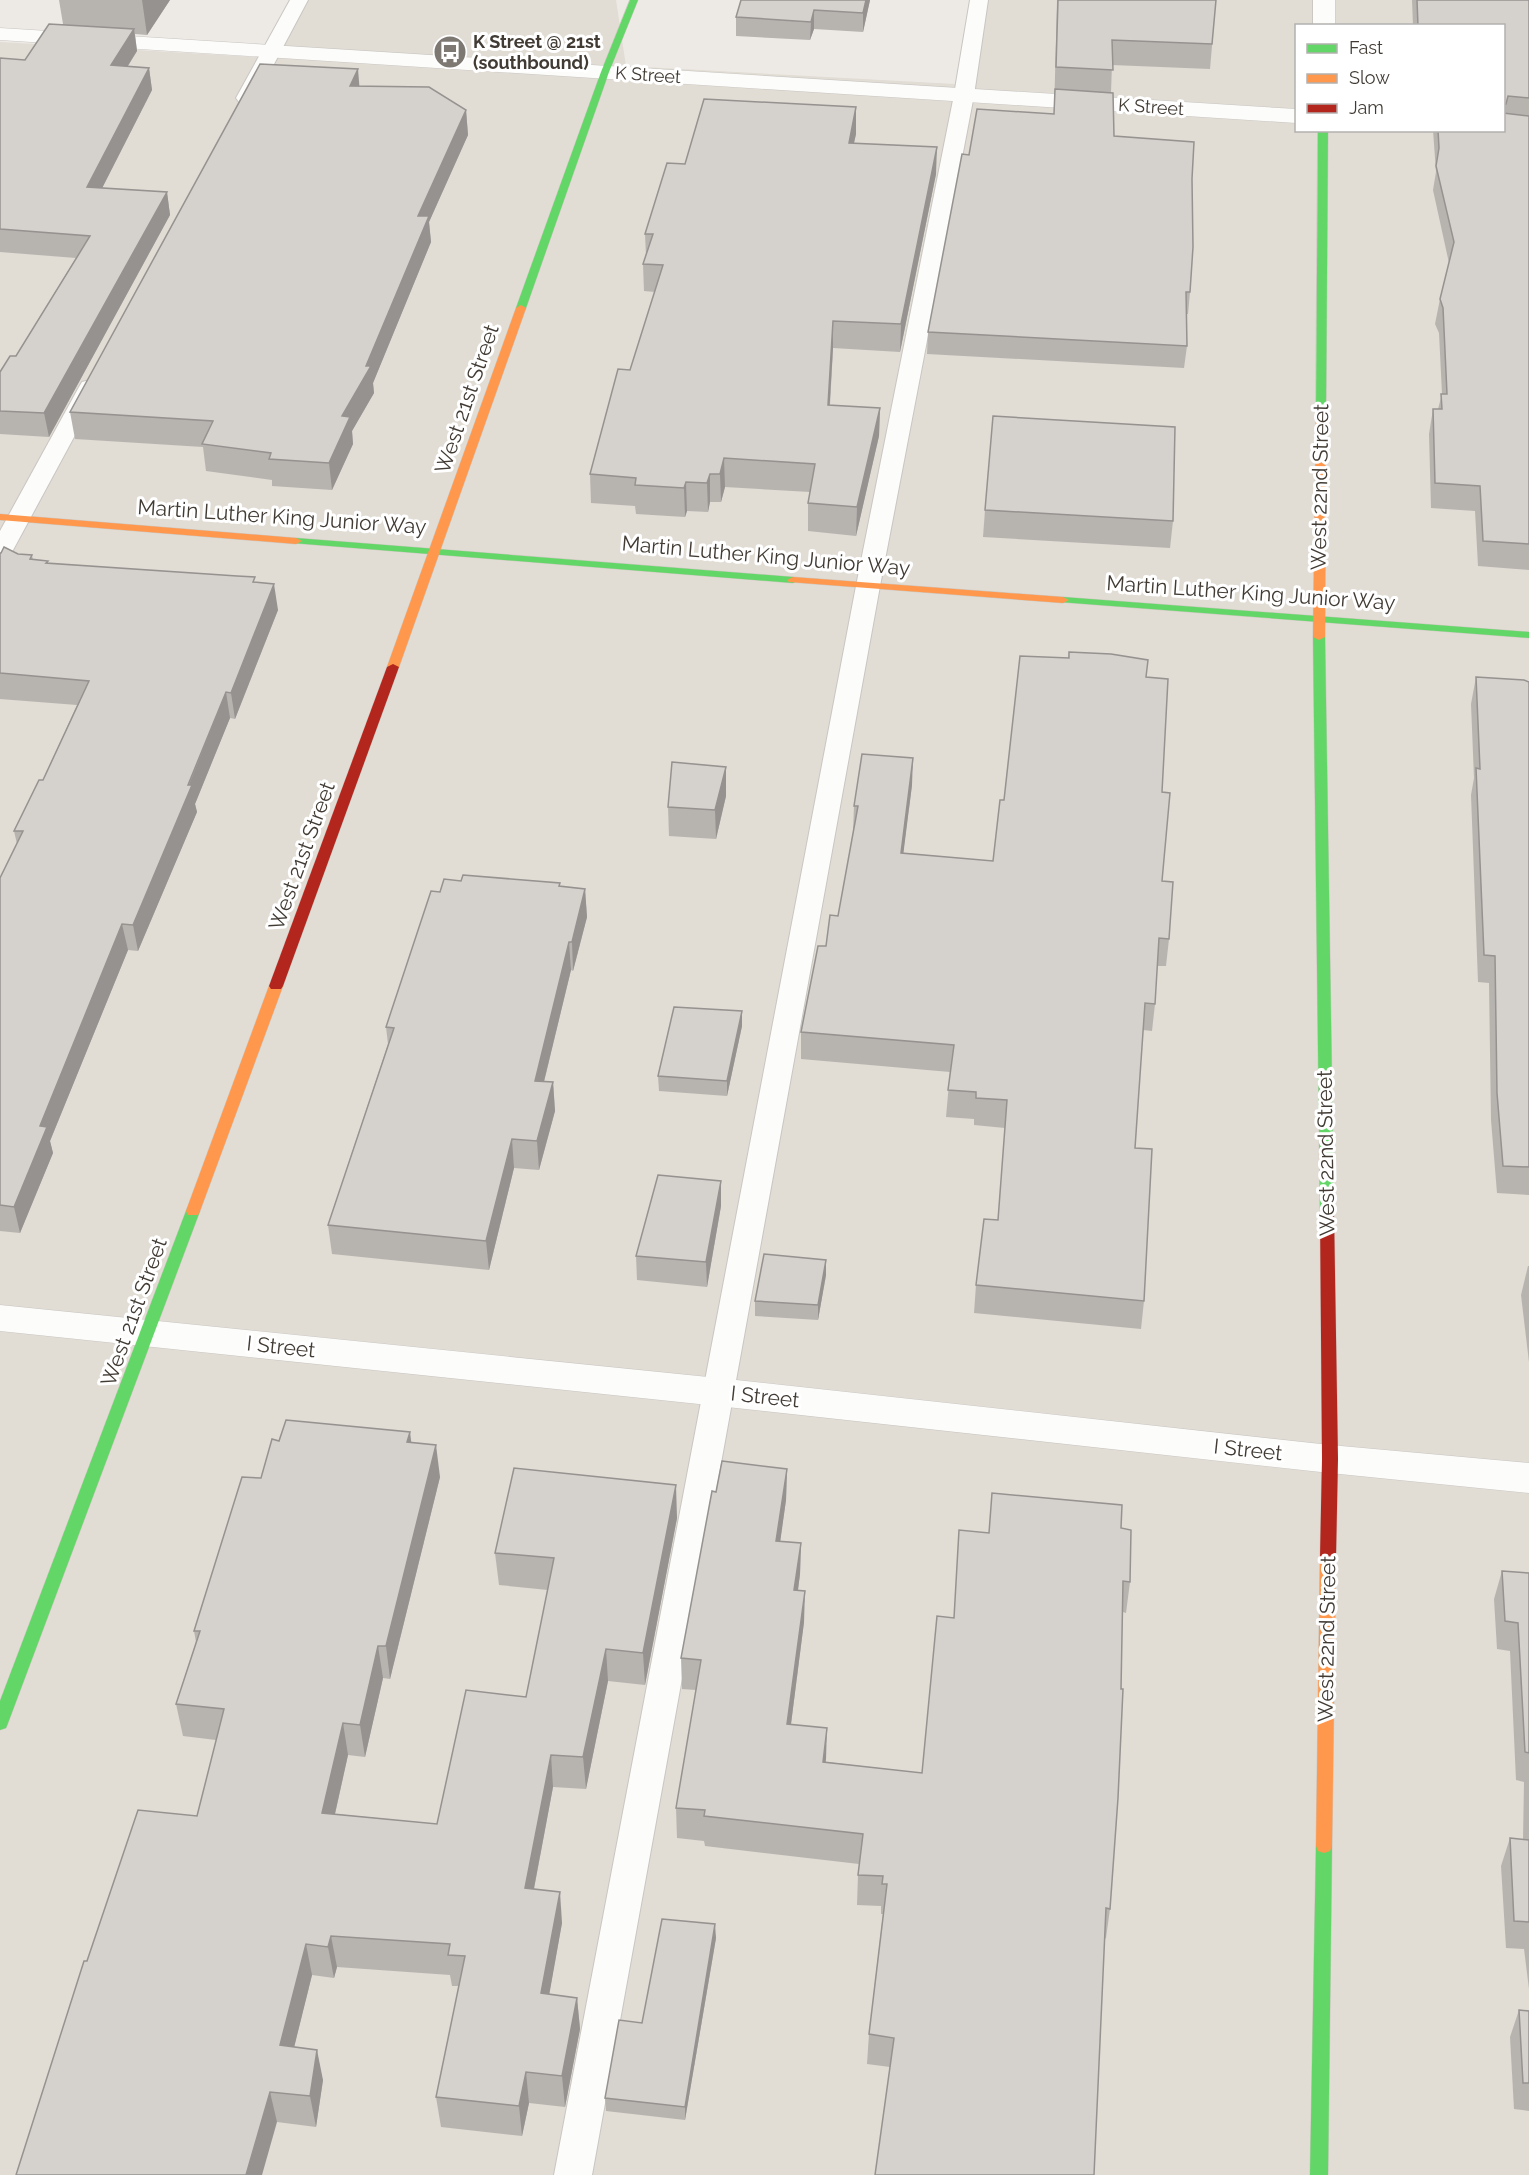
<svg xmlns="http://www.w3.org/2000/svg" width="1529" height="2175" viewBox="0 0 1529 2175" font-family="Raleway,sans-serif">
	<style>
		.residential { fill: #e1dcd4; fill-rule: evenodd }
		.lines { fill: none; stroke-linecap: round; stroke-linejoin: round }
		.lane-casing { stroke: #c9c6c2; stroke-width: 2 }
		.street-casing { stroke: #c9c6c2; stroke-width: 1 }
		.fast-casing { stroke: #cdc8c0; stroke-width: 1 }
		.slow-casing { stroke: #cdc8c0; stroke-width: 1 }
		.jam-casing { stroke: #cdc8c0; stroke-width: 1 }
		.lane { fill: #fcfcfb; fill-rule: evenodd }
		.street { fill: #fcfcfb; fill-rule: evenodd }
		.fast { fill: #63d668; fill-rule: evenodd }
		.slow { fill: #ff974d; fill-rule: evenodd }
		.jam { fill: #b3261e; fill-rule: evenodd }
		.wall { fill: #b7b4b0 }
		.shaded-wall { fill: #959290 }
		.building { fill: #d5d1cd; stroke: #959290; stroke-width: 1.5 }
		.labels { text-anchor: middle; stroke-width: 6; stroke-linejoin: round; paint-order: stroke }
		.far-poi-label { font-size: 18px; font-weight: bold; fill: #413b34; stroke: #fff; text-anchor: start }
		.far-street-label { font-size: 18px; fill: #413b34; stroke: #fff }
		.street-label { font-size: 21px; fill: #413b34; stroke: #fff }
	</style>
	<rect width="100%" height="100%" fill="#edeae6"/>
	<path class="residential" d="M305,0H616L626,66L955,84L975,0H1529V2175H0V42L256,57ZM1296,26H1504V130H1296Z"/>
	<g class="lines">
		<g class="lane-casing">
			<g id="lane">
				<path d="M290,0H308L256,98L253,102H239L236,98Z"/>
				<path d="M970,0H988L974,95L880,586L592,2175H554L856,586L954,95Z"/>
				<path d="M90,380L98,382L101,387L12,552L8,557L0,559V531L79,387L82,382Z"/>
			</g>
		</g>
		<g class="street-casing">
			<g id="street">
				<rect x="1313" y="0" width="22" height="26"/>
				<path d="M0,28L1296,109V123L0,40Z"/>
				<path d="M0,1305L718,1378L1330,1445L1529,1463V1493L1330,1473L718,1406L0,1331Z"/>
			</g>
		</g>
		<g class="fast-casing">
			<g id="fast">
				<path d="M630,0H638L609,72L526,308L525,310H517L516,308L601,72Z"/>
				<path d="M1318,130H1328L1326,411L1321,414L1316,411Z"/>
				<path d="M296,538L793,577L799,580L793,583L292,543V539Z"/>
				<path d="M1063,597L1529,632V638L1059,602L1057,600Z"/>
				<path d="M1319,634L1325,637L1334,1212L1332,1216H1322L1320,1212L1313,637Z"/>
				<path d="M193,1206L198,1207L200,1211L8,1723L6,1728L0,1730V1701L186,1211L188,1207Z"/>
				<path d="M1324,1839L1330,1841L1332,1846L1328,2175H1310L1316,1846L1318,1841Z"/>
			</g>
		</g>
		<g class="slow-casing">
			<g id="slow">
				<path d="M521,305L526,308L399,667L393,670L389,669L387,667L516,308Z"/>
				<path d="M1321,408L1326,411L1325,637L1319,640L1313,637L1316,411Z"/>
				<path d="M0,514L296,538L302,541L296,544L0,520Z"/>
				<path d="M793,577L1063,597L1069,600L1063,603L789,582L787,580Z"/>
				<path d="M276,982L283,986L200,1211L198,1215H188L186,1211L269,986Z"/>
				<path d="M1328,1551L1334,1553L1336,1557L1332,1846L1330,1851L1324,1853L1318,1851L1316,1846L1320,1557L1322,1553Z"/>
			</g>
		</g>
		<g class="jam-casing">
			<g id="jam">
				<path d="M393,664L399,667L283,986L281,989H271L269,986L387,667Z"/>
				<path d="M1327,1207L1332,1208L1334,1212L1338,1459L1336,1557L1334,1561L1328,1563L1322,1561L1320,1557L1322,1459L1320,1212L1322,1208Z"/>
			</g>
		</g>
		<use href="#lane" class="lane"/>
		<use href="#street" class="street"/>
		<use href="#fast" class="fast"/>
		<use href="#slow" class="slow"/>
		<use href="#jam" class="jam"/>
	</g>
	<g class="wall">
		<path d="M59,0H170L147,35L135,34L137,51L128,66L149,68L152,90L102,188L167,192L170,215L49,437L0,434V372L16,356L76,258L0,252V58L25,60L63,24Z"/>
		<path d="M870,0L863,32L814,29L810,40L736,36V17Z"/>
		<path d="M1057,0H1216L1210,69L1112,65L1111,92L1114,136L1192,179L1190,292L1188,314H1186L1187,346L1184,368L927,354L928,332L969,155L1054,114Z"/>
		<path d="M1412,0H1529V570L1478,566L1475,511L1431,508L1429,434L1433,409H1438L1442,394L1439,333L1435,324L1440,299L1449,263L1433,190L1436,172L1433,130H1503V26H1413Z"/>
		<path d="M359,86L466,110L468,135L429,222L431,242L373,383L374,393L352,431L353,444L332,490L272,486V480L206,471L203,447L75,439L70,412Z"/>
		<path d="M856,134L854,143L936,174L900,352L833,348L830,405L880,408L879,436L856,536L808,531V503L810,492L725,487L721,502H710L708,512L687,511L685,517L636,514L635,506L591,503L590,474L630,370L655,292L644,291L643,264L646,256L645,234L685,164Z"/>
		<path d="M985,510L1173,521L1170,548L983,537Z"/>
		<path d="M0,553L32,555L33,560L48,561V563L256,582L278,610L235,719L230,718L195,804L197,812L138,951L128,950L50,1141L53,1153L20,1233L0,1231V878L17,844L14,831L43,780L77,705L0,699Z"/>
		<path d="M1069,652L1146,677L1162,792V881L1169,939L1166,966H1157L1155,1004L1152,1031L1143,1030L1135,1148L1144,1301L1141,1329L974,1313L976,1285L998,1220L1005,1128L974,1125V1119L946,1117L950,1072L801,1059V1032L826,946L838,916L853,832L854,806L912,785L903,853L993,861L1004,800L1068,658Z"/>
		<path d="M1476,677L1529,682V1195L1497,1193L1491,1120L1489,983L1478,982L1471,795L1474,778L1471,704Z"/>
		<path d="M726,767V796L716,839L669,836L668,807Z"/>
		<path d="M461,881L560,886L585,889L587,917L573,971L571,970L544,1082H553L555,1111L539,1170L514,1168L489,1270L332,1254L328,1225L388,1044L386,1027L440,892Z"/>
		<path d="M742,1011V1026L727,1096L659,1091L658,1076Z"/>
		<path d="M721,1181V1206L707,1287L637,1280L636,1256Z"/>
		<path d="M826,1260V1275L818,1320L755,1316V1301Z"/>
		<path d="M1528,1266H1529V1362L1521,1295Z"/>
		<path d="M279,1441L411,1442L440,1477L390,1679L383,1678L365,1757L348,1755L335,1814L437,1824L526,1697L548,1590L499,1585L495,1553L677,1518L645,1685L608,1681L586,1789L553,1787L534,1889L562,1923L549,1994L577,1998L580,2029L565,2107L529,2103L522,2136L441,2127L436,2097L459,1986H452L450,1975L337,1967L334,1978L312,1975L294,2047L323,2080L316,2127L277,2122L87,1961L197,1816L216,1740L183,1736L176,1704L196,1642L194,1631L261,1478Z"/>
		<path d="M787,1469L786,1500L780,1541L801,1543L800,1574L798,1590L804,1622L791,1724L826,1762L922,1773L954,1618L989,1533L992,1493L1121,1528L1130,1582L1126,1613L1123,1612L1110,1909L1106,1938L890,2067L867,2064L869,2034L883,1914H881V1906L857,1905L858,1875L859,1864L705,1846L704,1841L677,1838L676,1808L696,1690L682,1689L681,1658L716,1492Z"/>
		<path d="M1502,1571L1529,1573V1989L1524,1949L1506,1948L1501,1866L1510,1838L1523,1840L1524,1782L1516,1780L1510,1651L1497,1649L1494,1599Z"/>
		<path d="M716,1938L685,2120L606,2111L605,2098L642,2023Z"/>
		<path d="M1519,2010L1529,2011V2111L1514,2109L1510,2037Z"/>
	</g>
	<g class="shaded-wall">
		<path d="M142,0H170L147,35Z"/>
		<path d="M866,0H870L863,32V13Z"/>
		<path d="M814,10V29L810,40L811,22Z"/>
		<path d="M134,29L137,51L114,88L111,65Z"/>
		<path d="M149,68L152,90L91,210L87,187Z"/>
		<path d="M358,69L360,94L350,86Z"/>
		<path d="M856,107V134L848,169L849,143Z"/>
		<path d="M466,110L468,135L429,222L431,242L373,383L374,393L352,431L353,444L332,490L329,463L342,416L366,366L418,216Z"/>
		<path d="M937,147L936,174L900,352L901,324Z"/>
		<path d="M167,192L170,215L49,437L44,413Z"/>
		<path d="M833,321V348L828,433V405Z"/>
		<path d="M880,408L879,436L856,536L857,507Z"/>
		<path d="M724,458L725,487L721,502L720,474Z"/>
		<path d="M710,474V502L708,512L707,483Z"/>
		<path d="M686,482L687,511L685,517L684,488Z"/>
		<path d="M274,584L278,610L235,719L231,693Z"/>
		<path d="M226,692L230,718L195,804L197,812L138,951L133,925Z"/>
		<path d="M913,758L912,785L900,880L901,853Z"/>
		<path d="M726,767V796L716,839L715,810Z"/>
		<path d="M585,889L587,917L573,971L572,942Z"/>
		<path d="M122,924L128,950L50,1141L53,1153L20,1233L14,1207L40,1126Z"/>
		<path d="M569,942L571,970L537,1110L535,1081Z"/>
		<path d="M742,1011V1026L727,1096V1081Z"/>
		<path d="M553,1082L555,1111L539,1170L537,1141Z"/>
		<path d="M512,1139L514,1168L489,1270L486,1241Z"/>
		<path d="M721,1181V1206L707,1287L706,1262Z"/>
		<path d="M826,1260V1275L818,1320V1305Z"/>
		<path d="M410,1432L414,1464L407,1442Z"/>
		<path d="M436,1445L440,1477L390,1679L386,1646Z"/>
		<path d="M787,1469L786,1500L776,1572V1541Z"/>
		<path d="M676,1485L677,1518L645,1685L643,1653Z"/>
		<path d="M801,1543L800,1574L794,1620V1590Z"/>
		<path d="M805,1591L804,1622L787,1755V1724Z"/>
		<path d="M378,1646L383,1678L365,1757L360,1725Z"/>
		<path d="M606,1649L608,1681L586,1789L583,1757Z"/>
		<path d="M343,1723L348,1755L328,1845L322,1813Z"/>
		<path d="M827,1728L826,1759L822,1793L823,1762Z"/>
		<path d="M551,1755L553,1787L528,1920L525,1888Z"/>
		<path d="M560,1892L562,1923L544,2024L541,1993Z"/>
		<path d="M715,1924L716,1938L685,2120V2107Z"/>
		<path d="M331,1936L337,1967L334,1978L328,1947Z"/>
		<path d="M306,1944L312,1975L287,2076L280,2045Z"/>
		<path d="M577,1998L580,2029L565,2107L562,2076Z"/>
		<path d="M317,2050L323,2080L316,2127L310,2096Z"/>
		<path d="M526,2072L529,2103L522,2136L519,2106Z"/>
		<path d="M270,2092L277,2122L262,2175H246Z"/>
	</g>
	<g class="building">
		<path d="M741,0H866L863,13L814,10L811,22L736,17Z"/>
		<path d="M1058,0H1216L1212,44L1112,40L1113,70L1056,67Z"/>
		<path d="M1417,0H1529V98L1508,96L1506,104H1503V26H1418Z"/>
		<path d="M49,24L134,29L111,65L149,68L87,187L167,192L44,413L0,411V372L10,356H16L90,236L0,229V58L25,60Z"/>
		<path d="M260,64L358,69L350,86L429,87L466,110L418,216H429L366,366H371L342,416L350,417L329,463L269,459L271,453L202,444L213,421L70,412Z"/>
		<path d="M1055,89L1113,93L1114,136L1194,142L1192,179L1193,247L1190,292H1186L1187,346L928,332L962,154L969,155L977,109L1054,114Z"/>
		<path d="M704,99L856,107L849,143L937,147L901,324L833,321L828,405L880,408L857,507L808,503L815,464L724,458L720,474H710L707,483L686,482L684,488L635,485L636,478L590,474L618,369L630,370L663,265L643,264L653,234H645L667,163L685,164Z"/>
		<path d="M1503,113L1529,116V544L1483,541L1480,486L1435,483L1433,409H1442L1441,394H1447L1443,308L1440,299L1454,242L1436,166L1439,148L1438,130H1503Z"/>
		<path d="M993,416L1175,427L1173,521L985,510Z"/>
		<path d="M4,547L18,554L32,555L30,559L48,561L46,563L237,576L255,577L253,582L274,584L231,693L226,692L188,785H192L133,925L122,924L40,1126L47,1127L14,1207L0,1205V878L23,831H14L39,780H43L89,681L0,673V553H1Z"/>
		<path d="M1069,652L1111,654L1148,660L1146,677L1168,679L1162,792L1170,793L1162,881L1173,882L1169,939L1159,938L1155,1004L1145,1003L1135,1148L1152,1149L1144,1301L976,1285L984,1219L998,1220L1007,1100L976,1098V1092L948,1090L954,1045L801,1032L818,946H826L830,915L838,916L858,806H854L862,754L913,758L901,853L993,861L1000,800H1004L1020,656L1069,658Z"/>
		<path d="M1476,677L1524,680L1529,682V1167L1503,1166L1497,1093L1495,956L1484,955L1476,768L1480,769Z"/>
		<path d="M672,762L726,767L715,810L668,807Z"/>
		<path d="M463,875L560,883L559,886L585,889L572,942H569L535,1081L553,1082L537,1141L512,1139L486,1241L328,1225L394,1028L386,1027L431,891L440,892L444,879L461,881Z"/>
		<path d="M674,1007L742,1011L727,1081L658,1076Z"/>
		<path d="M658,1175L721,1181L706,1262L636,1256Z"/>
		<path d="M764,1254L826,1260L818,1305L755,1301Z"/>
		<path d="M286,1420L410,1432L407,1442L436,1445L386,1646H378L360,1725L343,1723L322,1813L437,1824L466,1690L526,1697L554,1558L495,1553L514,1468L676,1485L643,1653L606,1649L583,1757L551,1755L525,1888L560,1892L541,1993L577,1998L562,2076L526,2072L519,2106L436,2097L465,1956L448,1955L450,1944L331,1936L328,1947L306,1944L280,2045L317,2050L310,2096L270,2092L246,2175H16L84,1961H87L138,1810L197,1816L224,1709L176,1704L200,1631H194L242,1477L261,1478L272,1439L279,1441Z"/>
		<path d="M722,1461L787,1469L776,1541L801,1543L794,1590L805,1591L787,1724L827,1728L823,1762L922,1773L937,1616L954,1618L959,1530L989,1533L992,1493L1122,1505L1121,1528L1131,1530L1130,1582L1123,1581L1121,1689H1123L1118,1798L1110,1909L1106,1908L1094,2175H875L894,2038L869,2034L887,1884H882L883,1876L858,1875L863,1834L704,1816L705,1810L676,1808L701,1660L681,1658L712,1491L716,1492Z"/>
		<path d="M1502,1571L1529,1573V1753L1525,1752L1518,1623L1505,1621Z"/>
		<path d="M1510,1838L1529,1840V1922L1514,1921Z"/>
		<path d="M662,1919L715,1924L685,2107L605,2098L619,2020L642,2023Z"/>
		<path d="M1519,2010L1529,2011V2083H1523Z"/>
	</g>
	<defs>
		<g id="bus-disc" transform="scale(1.725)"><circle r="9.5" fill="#7d7872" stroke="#fff"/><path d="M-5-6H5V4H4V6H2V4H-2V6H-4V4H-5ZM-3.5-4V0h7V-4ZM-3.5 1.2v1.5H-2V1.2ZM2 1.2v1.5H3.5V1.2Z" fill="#fff"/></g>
	</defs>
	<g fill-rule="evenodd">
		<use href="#bus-disc" x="450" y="52"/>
	</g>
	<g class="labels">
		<g class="far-poi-label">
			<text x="473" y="48">K Street @ 21st<tspan x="473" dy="21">(southbound)</tspan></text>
		</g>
		<g class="far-street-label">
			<text transform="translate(648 75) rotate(4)" y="6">K Street</text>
			<text transform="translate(1151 107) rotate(4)" y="6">K Street</text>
		</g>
		<g class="street-label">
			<text transform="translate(467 399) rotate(-71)" y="7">West 21st Street</text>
			<text transform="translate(1320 487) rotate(-89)" y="7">West 22nd Street</text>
			<text transform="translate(282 517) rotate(4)" y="7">Martin Luther King Junior Way</text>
			<text transform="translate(766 556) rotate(5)" y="7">Martin Luther King Junior Way</text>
			<text transform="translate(1251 593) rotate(4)" y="7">Martin Luther King Junior Way</text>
			<text transform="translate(302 856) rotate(-70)" y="7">West 21st Street</text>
			<text transform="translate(1326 1153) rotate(-91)" y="7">West 22nd Street</text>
			<text transform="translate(134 1312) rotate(-70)" y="7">West 21st Street</text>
			<text transform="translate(281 1347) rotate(6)" y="7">I Street</text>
			<text transform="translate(765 1397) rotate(6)" y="7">I Street</text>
			<text transform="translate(1248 1450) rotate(6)" y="7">I Street</text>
			<text transform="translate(1327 1639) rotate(-89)" y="7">West 22nd Street</text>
		</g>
	</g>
	<rect x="1295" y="24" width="210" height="108" fill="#ffffff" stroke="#b3b1ae" stroke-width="1.5"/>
	<rect x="1307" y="44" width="30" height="9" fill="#63d668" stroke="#b3b1ae" stroke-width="1.5"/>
	<text x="1349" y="54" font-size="18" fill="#413b34">Fast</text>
	<rect x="1307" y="74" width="30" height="9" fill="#ff974d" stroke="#b3b1ae" stroke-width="1.5"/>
	<text x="1349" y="84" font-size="18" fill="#413b34">Slow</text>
	<rect x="1307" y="104" width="30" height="9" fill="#b3261e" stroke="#b3b1ae" stroke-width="1.5"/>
	<text x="1349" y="114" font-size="18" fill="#413b34">Jam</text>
</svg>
